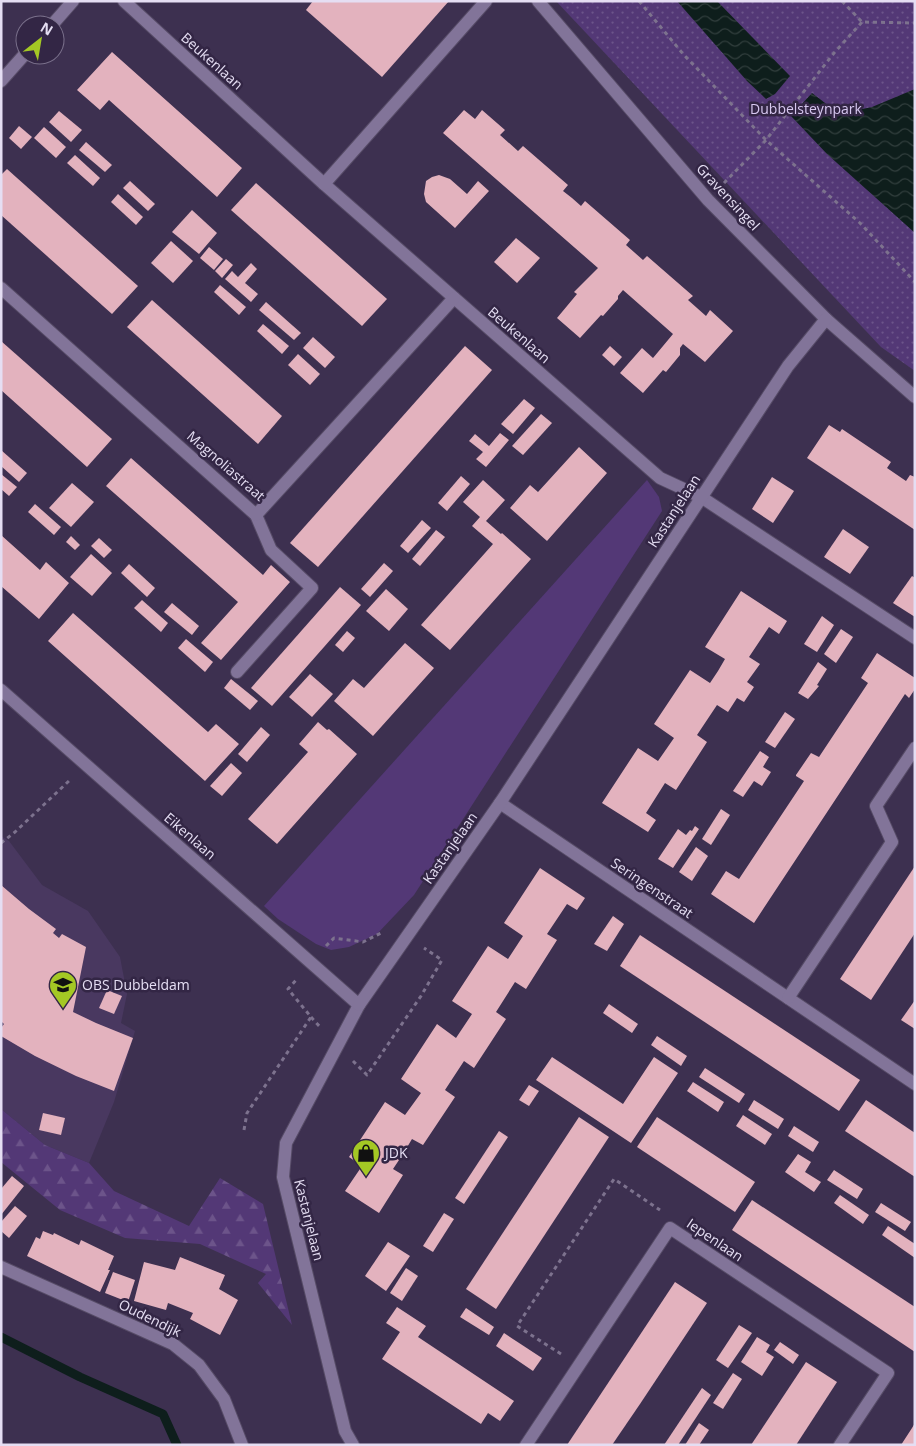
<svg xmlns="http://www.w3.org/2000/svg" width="916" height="1446" viewBox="0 0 916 1446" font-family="'Open Sans',sans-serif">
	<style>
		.built { fill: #493860 }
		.green { fill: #533876 }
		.forest { fill: url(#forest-firs) }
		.park { fill: url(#park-dots) }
		.water { fill: url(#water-waves) }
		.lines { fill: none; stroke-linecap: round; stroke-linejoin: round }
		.stream { stroke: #0e1e1c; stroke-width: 9 }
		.building { fill: #e3b2be }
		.service-casing { stroke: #564b66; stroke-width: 14 }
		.minor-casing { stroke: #564b66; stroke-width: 14 }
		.tertiary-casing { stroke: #564b66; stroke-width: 14 }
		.path { stroke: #7d728e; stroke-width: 3; stroke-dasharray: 4 4; stroke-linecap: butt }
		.service { stroke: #827499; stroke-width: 12 }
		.minor { stroke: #827499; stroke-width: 12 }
		.tertiary { stroke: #827499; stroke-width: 12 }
		.labels { text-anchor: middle; stroke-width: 5; stroke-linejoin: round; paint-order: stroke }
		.street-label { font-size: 14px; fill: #e5def3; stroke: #332645 }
		.park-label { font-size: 14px; fill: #d7c8f0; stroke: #332645 }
		.poi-label { font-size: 14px; fill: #e5def3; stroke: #332645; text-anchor: start }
	</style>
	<defs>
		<pattern id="forest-firs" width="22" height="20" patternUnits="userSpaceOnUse" patternTransform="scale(1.25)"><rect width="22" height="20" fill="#533876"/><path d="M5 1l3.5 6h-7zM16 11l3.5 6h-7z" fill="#6c548a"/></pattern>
		<pattern id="park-dots" width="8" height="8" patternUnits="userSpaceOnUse" patternTransform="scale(1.25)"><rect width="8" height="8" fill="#533876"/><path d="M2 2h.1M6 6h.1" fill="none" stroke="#6c548a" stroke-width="1.8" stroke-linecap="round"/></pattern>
		<pattern id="water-waves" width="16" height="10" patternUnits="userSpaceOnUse" patternTransform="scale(1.25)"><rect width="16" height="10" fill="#0e1e1c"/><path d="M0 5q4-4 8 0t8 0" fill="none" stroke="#313e3d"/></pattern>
	</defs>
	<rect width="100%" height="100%" fill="#3d3050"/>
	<path class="built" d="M1,836L9,841L42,885L88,911L120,957L127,994L121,1023L135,1031L114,1102L89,1163L45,1145L1,1109Z"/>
	<path class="green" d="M647,480L659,497L662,511L414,895L377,934L349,947L331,950L316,944L278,919L264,906Z"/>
	<path class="forest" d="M1,1109L45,1145L89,1163L114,1191L189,1226L220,1178L263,1204L292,1325L258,1283L266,1274L200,1244L125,1238L60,1210L1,1162Z"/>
	<path class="park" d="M556,1H915V371L881,347Z"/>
	<g class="water">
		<path d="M677,1H717L790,76L775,94L766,99L747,81Z"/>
		<path d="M915,89V233L827,154L791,116L812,93L829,106L848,112L872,107Z"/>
	</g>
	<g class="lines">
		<path class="stream" d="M1,1337L80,1377L163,1414L177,1445"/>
	</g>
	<g class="building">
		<path d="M313,1H449L382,77L306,10Z"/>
		<path d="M112,52L242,168L217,197L109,100L100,110L77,90Z"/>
		<path d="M464,110L475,119L482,110L505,130L500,135L518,151L523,146L568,185L563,191L572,198L581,206L585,201L630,240L626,245L643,260L647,256L693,296L688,300L706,316L710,310L733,331L705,362L683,344L680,348V355L666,372L663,370L643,393L620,373L642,348L653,358L673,334L623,290L618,296V299L603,316L601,315L580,338L557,318L577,294L574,292L598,268L443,133Z"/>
		<path d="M59,111L82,130L71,142L49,122Z"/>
		<path d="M19,126L32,137L21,149L9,138Z"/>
		<path d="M44,127L66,147L56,158L34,138Z"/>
		<path d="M86,142L112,165L105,172L79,150Z"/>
		<path d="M75,155L100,178L93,186L67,163Z"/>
		<path d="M7,169L138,286L112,314L1,215V175Z"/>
		<path d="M439,175L450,179L467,194L478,181L489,191L455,228L426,202L424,194L426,181L432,177Z"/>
		<path d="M130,181L155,204L148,211L123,188Z"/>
		<path d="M256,183L387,299L362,326L231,210Z"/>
		<path d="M118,194L143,217L136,225L111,202Z"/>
		<path d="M192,210L217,233L199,254L172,232Z"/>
		<path d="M516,238L540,258L517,283L494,262Z"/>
		<path d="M171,241L193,261L173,283L151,263Z"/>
		<path d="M209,247L223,259L214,270L200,258Z"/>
		<path d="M226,259L233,265L222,278L215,271Z"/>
		<path d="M251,263L257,269L245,283L258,294L251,302L225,279L232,271L238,277Z"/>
		<path d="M220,285L246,307L239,315L214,292Z"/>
		<path d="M152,300L282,416L258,444L127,327Z"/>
		<path d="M266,302L301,333L294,340L259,310Z"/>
		<path d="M263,324L289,346L282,354L257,331Z"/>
		<path d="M313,337L335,357L325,368L303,348Z"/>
		<path d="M1,341L112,439L87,467L1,390Z"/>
		<path d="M465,346L492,370L318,567L290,543Z"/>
		<path d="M610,346L622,357L614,366L602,355Z"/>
		<path d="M298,354L320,374L310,385L288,365Z"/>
		<path d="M524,399L535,408L513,434L501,424Z"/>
		<path d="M541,414L552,423L523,455L512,446Z"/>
		<path d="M829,425L840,432L842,429L891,462L887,468L906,481L910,475L915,477V530L807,458Z"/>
		<path d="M500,433L509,440L486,467L476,459L483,452L469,441L475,434L489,446Z"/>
		<path d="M579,447L607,473L547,541L510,508L530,485L538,492Z"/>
		<path d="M1,450L27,473L19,482L1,466Z"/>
		<path d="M131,458L263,575L271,565L290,582L221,660L201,643L238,602L106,486Z"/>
		<path d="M1,474L17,487L9,496L1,489Z"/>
		<path d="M461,476L470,484L447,511L438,503Z"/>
		<path d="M772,477L794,491L773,523L752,509Z"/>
		<path d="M483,480L505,500L486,521L501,534L502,533L531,559L450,650L421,625L493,544L472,526L480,517L463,502Z"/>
		<path d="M72,483L94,502L71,527L49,508Z"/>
		<path d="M35,504L61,527L54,535L28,512Z"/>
		<path d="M422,520L431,528L408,553L400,546Z"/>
		<path d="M843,529L869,547L850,574L824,557Z"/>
		<path d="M436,530L445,537L420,566L412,559Z"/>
		<path d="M1,535L40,570L46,562L69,583L39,619L1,586Z"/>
		<path d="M71,536L80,545L75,550L66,542Z"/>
		<path d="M99,538L112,550L104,558L91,546Z"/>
		<path d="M91,554L112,573L92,596L70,577Z"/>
		<path d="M384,563L393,571L370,597L361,589Z"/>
		<path d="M129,564L155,588L147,597L121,573Z"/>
		<path d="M912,576L915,578V617L893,603Z"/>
		<path d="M340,587L361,605L272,706L251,688Z"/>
		<path d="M386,589L408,609L389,631L366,611Z"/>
		<path d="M741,591L787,621L779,634L769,627L749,657L760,664L747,682L754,687L744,702L737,698L728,712L717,705L697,735L707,742L676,790L665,783L646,813L656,820L648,832L602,803L638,748L658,761L674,738L654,724L690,670L710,683L718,671L725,659L705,647Z"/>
		<path d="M142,600L168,623L161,632L134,608Z"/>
		<path d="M172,603L199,626L192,635L164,612Z"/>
		<path d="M73,613L208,732L216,724L239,744L205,781L48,641Z"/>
		<path d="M822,616L834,625L817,652L804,644Z"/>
		<path d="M841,629L853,637L836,663L824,654Z"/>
		<path d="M347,631L355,638L343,652L335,645Z"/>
		<path d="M186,639L213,662L205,672L178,648Z"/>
		<path d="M405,643L434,668L373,736L334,701L353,679L364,688Z"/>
		<path d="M877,653L915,678L914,681L915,689L909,698L905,694L754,923L711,894L726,871L739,879L804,781L796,776V775L811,753L819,757L868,683L861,678Z"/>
		<path d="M818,662L827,669L817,685L819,686L808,699L798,693Z"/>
		<path d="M310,674L333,694L312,717L289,697Z"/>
		<path d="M231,679L258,701L250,710L224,688Z"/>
		<path d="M785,712L795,719L775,748L765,742Z"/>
		<path d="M318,722L327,730L329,729L357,754L277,844L248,819L308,752L299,744Z"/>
		<path d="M261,727L270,735L247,762L238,754Z"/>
		<path d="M760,751L769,757L763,767L771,772L762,786L754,781L743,797L733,791Z"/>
		<path d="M231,763L242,773L222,796L210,786Z"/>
		<path d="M721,809L730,815L711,845L702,839Z"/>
		<path d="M695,826L699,829L673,868L658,859L678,829L686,835L690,830L692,831Z"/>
		<path d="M696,847L708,856L692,881L679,872Z"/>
		<path d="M915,866V933L871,1000L840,979Z"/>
		<path d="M540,868L585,898L577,910L567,904L547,934L557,940L526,989L515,982L496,1012L506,1019L474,1068L464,1061L445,1090L455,1097L423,1145L412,1139L403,1154L393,1169L403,1175L379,1213L345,1191L362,1166L349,1157L385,1102L405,1115L421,1093L401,1079L437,1024L456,1038L472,1014L452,1001L488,946L508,959L523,936L504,923Z"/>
		<path d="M1,885L29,909L56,929L53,933L59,938L62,934L86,947L73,1012L96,1023L133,1038L114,1091L76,1076L35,1056L1,1036V1028L4,1024L1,1021Z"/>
		<path d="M613,916L624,924L607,951L594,944Z"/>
		<path d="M640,935L860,1080L839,1111L620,966Z"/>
		<path d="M107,990L122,996L114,1014L99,1008Z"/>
		<path d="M915,1000V1029L901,1020Z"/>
		<path d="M609,1004L638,1024L632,1033L603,1013Z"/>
		<path d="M657,1036L687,1056L681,1066L651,1045Z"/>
		<path d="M552,1057L623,1104L654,1057L678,1073L631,1143L536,1080Z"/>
		<path d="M705,1068L745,1094L739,1103L699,1077Z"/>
		<path d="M693,1082L724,1102L718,1112L687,1091Z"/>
		<path d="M529,1085L539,1091L529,1106L519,1100Z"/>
		<path d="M754,1100L784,1119L778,1129L748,1110Z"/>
		<path d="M866,1100L915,1133V1177L845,1131Z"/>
		<path d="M43,1113L65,1118L61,1135L39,1130Z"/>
		<path d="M743,1115L772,1134L765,1145L736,1126Z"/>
		<path d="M579,1117L609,1137L496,1309L466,1289Z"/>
		<path d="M657,1117L755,1182L735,1212L637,1147Z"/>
		<path d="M794,1126L819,1142L813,1152L788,1136Z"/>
		<path d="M499,1131L508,1137L464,1204L455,1198Z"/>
		<path d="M798,1154L811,1162L805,1172L821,1182L814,1192L785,1172Z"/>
		<path d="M834,1170L863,1189L857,1199L827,1180Z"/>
		<path d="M12,1176L24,1186L1,1215V1189Z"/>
		<path d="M840,1195L869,1215L863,1224L834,1203Z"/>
		<path d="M752,1200L915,1307V1352L732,1230Z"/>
		<path d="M881,1203L911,1222L905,1231L875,1212Z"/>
		<path d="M15,1206L27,1216L9,1238L1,1231V1222Z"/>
		<path d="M444,1213L454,1219L433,1252L423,1246Z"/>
		<path d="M888,1226L915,1244V1258L882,1235Z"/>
		<path d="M43,1231L53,1235L54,1233L79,1245L81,1240L114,1256L108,1270H110L100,1292L27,1256L36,1237L40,1239Z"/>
		<path d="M388,1242L410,1256L386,1291L365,1276Z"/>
		<path d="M180,1257L225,1275L219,1289L238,1300L220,1335L190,1319L193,1313L168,1303L166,1310L134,1301L144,1262L175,1270Z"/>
		<path d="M406,1268L418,1276L402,1301L390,1293Z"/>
		<path d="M113,1272L135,1280L128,1302L105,1293Z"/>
		<path d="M675,1282L707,1303L640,1404L612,1445H567Z"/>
		<path d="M397,1307L426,1326L418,1337L514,1401L500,1421L488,1413L481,1424L382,1359L400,1332L386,1323Z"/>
		<path d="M466,1308L494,1327L489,1335L460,1317Z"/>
		<path d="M739,1325L752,1333L728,1368L716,1360Z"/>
		<path d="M504,1333L542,1358L533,1371L496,1346Z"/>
		<path d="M757,1337L770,1345L766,1352L774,1357L762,1376L741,1362Z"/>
		<path d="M780,1342L799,1355L793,1364L774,1350Z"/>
		<path d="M806,1362L837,1382L796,1445H751Z"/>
		<path d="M733,1373L742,1379L723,1409L713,1403Z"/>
		<path d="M702,1388L711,1395L678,1445H664Z"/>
		<path d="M699,1423L709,1430L699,1445H685Z"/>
		<path d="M915,1423V1445H901L912,1428Z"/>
	</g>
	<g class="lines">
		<g class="service-casing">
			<path id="service" d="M237,672L312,588L271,550L256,515"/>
		</g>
		<g class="minor-casing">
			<g id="minor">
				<path d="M124,1L324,184L660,478L701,497L915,638"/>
				<path d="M52,25L73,1"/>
				<path d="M1,81L25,54"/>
				<path d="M324,184L486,1"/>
				<path d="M1,288L256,515L454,298"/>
				<path d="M500,803L915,1084"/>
				<path d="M788,998L892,842L876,806L915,748"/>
				<path d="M1,1267L173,1344L199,1365L224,1399L242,1445"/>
				<path d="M353,1445L345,1431L283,1177L286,1143L359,1005"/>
				<path d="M526,1445L670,1228L888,1373L840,1445"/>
			</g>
		</g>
		<g class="tertiary-casing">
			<g id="tertiary">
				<path d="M538,1L708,200L826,319L915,397"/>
				<path d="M1,690L359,1005L500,803L788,366L826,319"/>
			</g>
		</g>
		<g class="path">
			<path d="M639,1L684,55L766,140L860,223L915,282"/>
			<path d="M842,1L862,22L915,23"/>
			<path d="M724,183L766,140L834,53L862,22"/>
			<path d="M1,843L15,832L71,779"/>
			<path d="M326,946L334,938L363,942L381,933"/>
			<path d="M311,1017L321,1028"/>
			<path d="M353,1061L367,1075L421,996L442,960L424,948"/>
			<path d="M244,1130L247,1113L311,1017L288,989L297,979"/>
			<path d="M561,1354L517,1326L614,1179L660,1210"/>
		</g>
		<use href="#service" class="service"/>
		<use href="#minor" class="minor"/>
		<use href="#tertiary" class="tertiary"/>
	</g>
	<defs>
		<g id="school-pin" transform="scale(1.4375)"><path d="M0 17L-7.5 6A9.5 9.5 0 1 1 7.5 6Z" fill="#a4c824" stroke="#332645"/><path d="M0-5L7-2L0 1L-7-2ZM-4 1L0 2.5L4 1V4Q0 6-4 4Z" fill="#111"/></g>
		<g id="shop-pin" transform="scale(1.4375)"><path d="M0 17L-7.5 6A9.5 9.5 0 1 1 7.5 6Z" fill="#a4c824" stroke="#332645"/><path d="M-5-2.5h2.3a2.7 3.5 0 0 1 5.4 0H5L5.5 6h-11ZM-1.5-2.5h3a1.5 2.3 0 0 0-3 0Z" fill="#111"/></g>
	</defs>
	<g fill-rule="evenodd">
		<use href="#school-pin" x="63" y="985"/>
		<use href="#shop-pin" x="366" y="1153"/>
	</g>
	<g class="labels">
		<g class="street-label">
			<text transform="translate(212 61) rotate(42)" y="5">Beukenlaan</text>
			<text transform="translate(728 197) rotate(47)" y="5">Gravensingel</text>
			<text transform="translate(519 335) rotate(41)" y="5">Beukenlaan</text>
			<text transform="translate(226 466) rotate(41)" y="5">Magnoliastraat</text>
			<text transform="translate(674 511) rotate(-57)" y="5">Kastanjelaan</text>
			<text transform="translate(190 836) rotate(41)" y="5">Eikenlaan</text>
			<text transform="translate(450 848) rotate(-55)" y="5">Kastanjelaan</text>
			<text transform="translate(652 888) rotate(34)" y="5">Seringenstraat</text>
			<text transform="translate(309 1220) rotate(76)" y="5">Kastanjelaan</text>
			<text transform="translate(715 1240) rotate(34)" y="5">Iepenlaan</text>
			<text transform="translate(150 1318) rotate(26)" y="5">Oudendijk</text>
		</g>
		<g class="park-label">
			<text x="806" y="114">Dubbelsteynpark</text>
		</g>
		<g class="poi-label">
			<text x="82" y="990">OBS Dubbeldam</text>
			<text x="385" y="1158">JDK</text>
		</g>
	</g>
	<rect width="916" height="1446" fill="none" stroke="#e5def3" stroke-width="5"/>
	<g transform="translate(40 40) rotate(31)"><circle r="24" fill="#332645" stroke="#7a708b"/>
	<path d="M0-4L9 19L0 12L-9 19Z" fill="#a4c824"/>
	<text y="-8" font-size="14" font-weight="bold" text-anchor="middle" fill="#e5def3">N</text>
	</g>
</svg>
